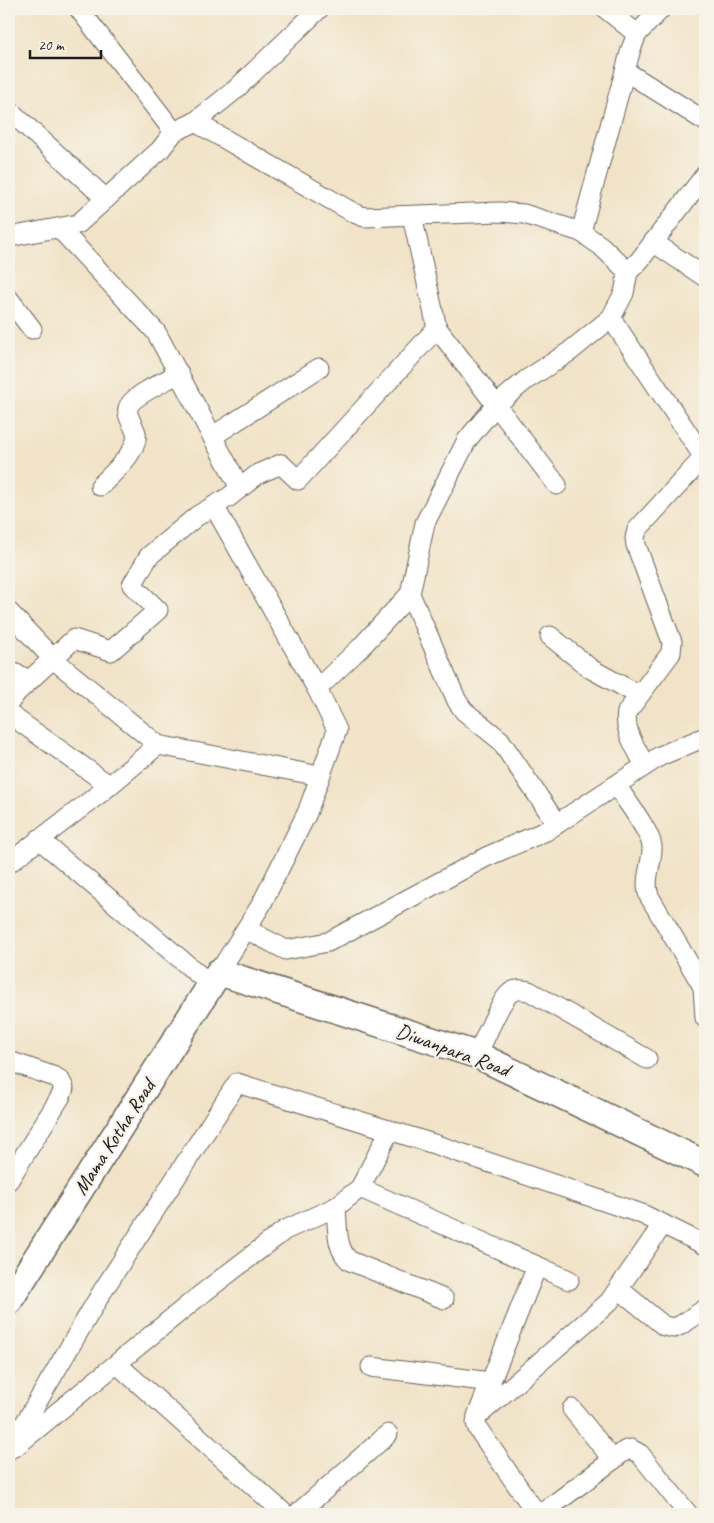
<svg xmlns="http://www.w3.org/2000/svg" width="714" height="1523" viewBox="0 0 714 1523" font-family="Caveat,sans-serif">
	<style>
		.lines { fill: none; stroke-linecap: round; stroke-linejoin: round }
		.street-casing { stroke: #676258; stroke-width: 21 }
		.secondary-casing { stroke: #676258; stroke-width: 29 }
		.street { stroke: #fff; stroke-width: 19 }
		.secondary { stroke: #fff; stroke-width: 26 }
		.labels { text-anchor: middle; stroke-width: 4.5; stroke-linejoin: round; paint-order: stroke }
		.street-label { font-size: 21px; fill: #1c1c1c; stroke: #f7f3e8 }
	</style>
	<rect width="100%" height="100%" fill="#f7f3e8"/>
	<filter id="ink" filterUnits="userSpaceOnUse"><feTurbulence type="fractalNoise" baseFrequency=".02" numOctaves="2"/><feDisplacementMap in="SourceGraphic" scale="10" xChannelSelector="R" yChannelSelector="G"/><feConvolveMatrix kernelMatrix="1 2 1 2 8 2 1 2 1" color-interpolation-filters="sRGB"/></filter>
	<filter id="wash" filterUnits="userSpaceOnUse"><feTurbulence type="fractalNoise" baseFrequency=".0096" numOctaves="4" result="noise"/><feDisplacementMap in="SourceGraphic" scale="20" xChannelSelector="R" yChannelSelector="G"/><feGaussianBlur stdDeviation="1.12" result="paint"/><feColorMatrix in="noise" values="0 0 0 0 0 0 0 0 0 0 0 0 0 0 0 0 0 1.4 0 .05"/><feComposite in="paint" operator="in"/></filter>
	<g filter="url(#wash)">
		<rect width="100%" height="100%" fill="#f1e3c7"/>
	</g>
	<g filter="url(#ink)">
		<g class="lines">
			<g class="street-casing">
				<g id="street">
					<path d="M79,9L174,132"/>
					<path d="M606,9L637,34"/>
					<path d="M625,71L705,121"/>
					<path d="M11,112L106,199"/>
					<path d="M195,122L354,213L364,217L500,212L524,214L581,232L601,246L628,272"/>
					<path d="M412,216L437,328"/>
					<path d="M60,229L156,332L240,488"/>
					<path d="M581,232L631,49L637,34L661,9"/>
					<path d="M9,237L78,224L160,150L174,132L195,122L235,90L319,9"/>
					<path d="M653,242L705,277"/>
					<path d="M9,299L32,329"/>
					<path d="M611,318L705,459"/>
					<path d="M213,436L319,368"/>
					<path d="M100,486C111,475 140,450 136,433C134,425 126,416 128,408C131,396 168,380 179,373"/>
					<path d="M214,506L317,689"/>
					<path d="M410,594L457,701L464,711L500,740L557,824"/>
					<path d="M9,612L53,659L158,745"/>
					<path d="M550,636L591,669L639,695"/>
					<path d="M9,671L30,680"/>
					<path d="M9,703L17,692L74,639L111,651L158,610L132,585L149,556L197,516L229,497L258,474L281,464L298,480L437,328L496,405L526,380L569,352L611,318L624,293L628,272L639,261L705,175"/>
					<path d="M9,714L109,785"/>
					<path d="M645,766C637,749 623,731 627,712L671,653L672,642L636,545L635,538L637,530L704,457"/>
					<path d="M616,785C625,799 650,831 652,846C653,863 643,879 649,896L703,987"/>
					<path d="M39,839L211,985"/>
					<path d="M9,863L103,791L158,745L320,776"/>
					<path d="M246,929L286,950L328,942L486,857L546,831L660,756L705,737"/>
					<path d="M219,972L261,905L307,813L337,730L317,689L360,648L410,594L425,523L467,440L496,405L557,485"/>
					<path d="M705,984L703,987L705,1018"/>
					<path d="M477,1055C484,1041 500,1001 510,993C516,988 523,990 529,991L647,1059"/>
					<path d="M9,1061L55,1077L60,1080L64,1088L61,1096L9,1180"/>
					<path d="M360,1188L569,1280"/>
					<path d="M336,1207C338,1226 335,1249 350,1261L444,1299"/>
					<path d="M619,1289L664,1326L674,1328L681,1325L705,1309"/>
					<path d="M117,1364L285,1514"/>
					<path d="M371,1367L491,1382"/>
					<path d="M572,1409L613,1460"/>
					<path d="M480,1414L609,1302L663,1224"/>
					<path d="M15,1447L199,1296L285,1230L336,1207L360,1188L390,1130"/>
					<path d="M9,1450L102,1292L237,1083L434,1144L642,1214L705,1245"/>
					<path d="M297,1514L388,1434"/>
					<path d="M537,1514L478,1429L476,1423L477,1416L537,1266"/>
					<path d="M541,1514L626,1450L631,1449L640,1454L688,1514"/>
				</g>
			</g>
			<g class="secondary-casing">
				<path id="secondary" d="M9,1301L219,972L477,1055L705,1164"/>
			</g>
			<use href="#street" class="street"/>
			<use href="#secondary" class="secondary"/>
		</g>
	</g>
	<g class="labels">
		<g class="street-label">
			<text transform="translate(453 1050) rotate(20)" y="7">Diwanpara Road</text>
			<text transform="translate(114 1137) rotate(-57)" y="7">Mama Kotha Road</text>
		</g>
	</g>
	<rect width="714" height="1523" fill="none" stroke="#f7f3e8" stroke-width="30"/>
	<path d="M30 50v8h71v-8" fill="none" stroke="#1c1c1c" stroke-width="2.5"/>
	<text x="38" y="50" font-size="15" fill="#1c1c1c" stroke="#f7f3e8" stroke-width="4" paint-order="stroke">20 m</text>
</svg>
